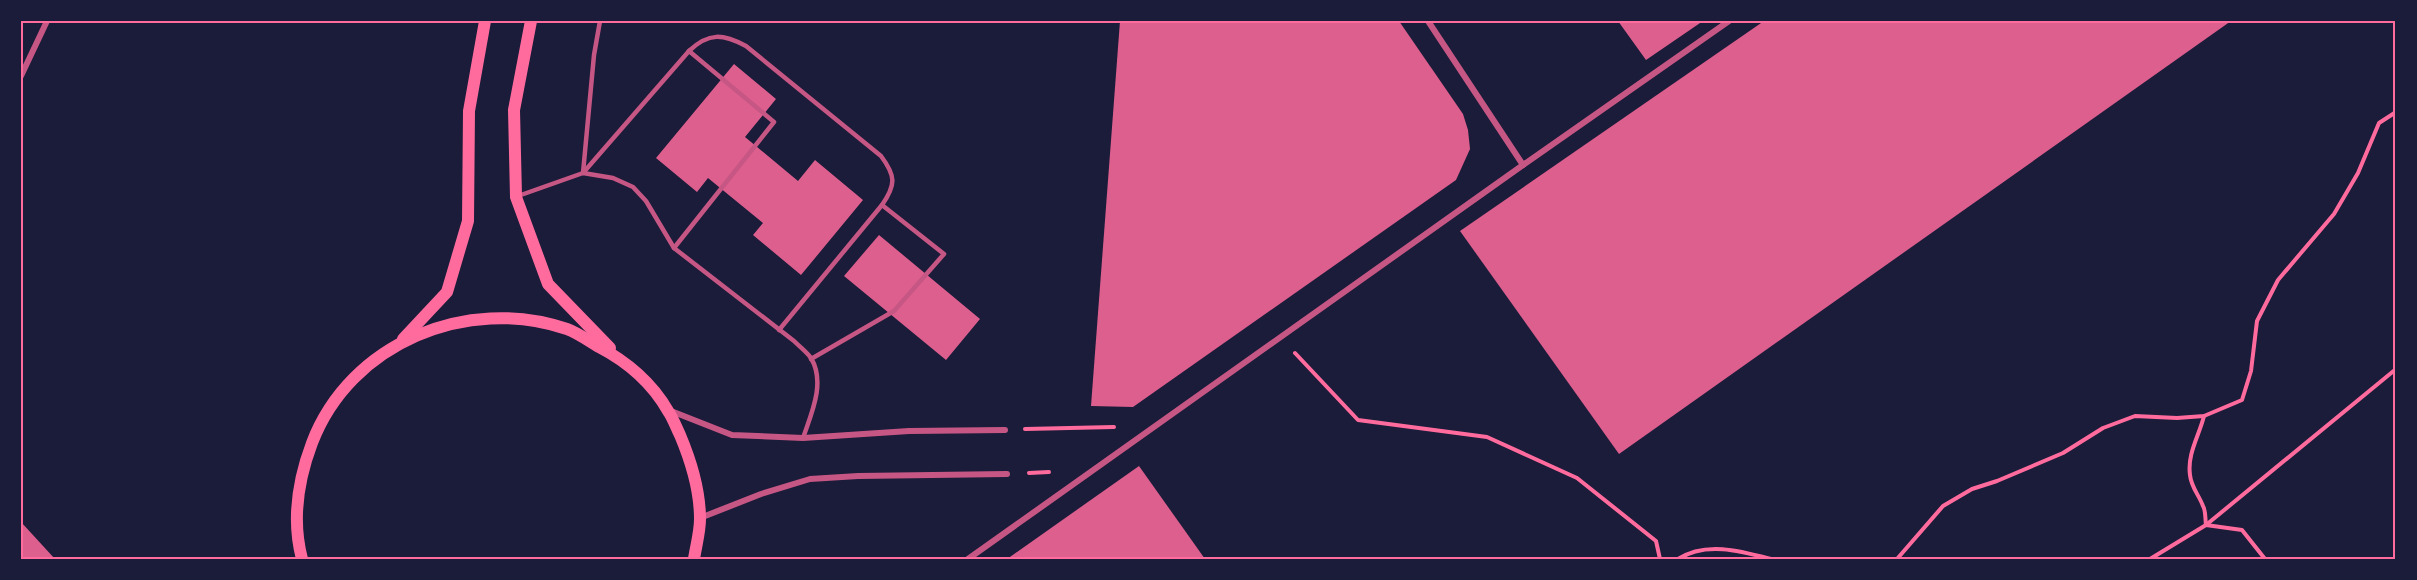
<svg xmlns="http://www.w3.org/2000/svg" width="2417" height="580" viewBox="0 0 2417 580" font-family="Rubik,sans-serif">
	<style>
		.building { fill: #dd5f8e }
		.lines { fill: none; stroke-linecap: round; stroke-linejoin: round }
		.path { stroke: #ff6b9d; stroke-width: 4 }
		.service { stroke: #c65784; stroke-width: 4.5 }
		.minor { stroke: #c65784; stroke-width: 6 }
		.secondary { stroke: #ff6b9d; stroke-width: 12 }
		.neatline { fill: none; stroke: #ff6b9d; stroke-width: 2 }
	</style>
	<rect width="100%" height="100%" fill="#1b1b3a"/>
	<g class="building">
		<path d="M1120,21H1399L1463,114L1468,130L1470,149L1456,180L1133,407L1091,406Z"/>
		<path d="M1618,21H1703L1646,60Z"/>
		<path d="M1764,21H2231L1619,454L1460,231Z"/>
		<path d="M734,64L776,99L745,137L798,181L815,160L863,200L801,275L753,235L763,223L708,178L697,192L656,158Z"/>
		<path d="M879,235L980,319L946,360L844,276Z"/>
		<path d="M1139,466L1205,559H1007Z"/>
		<path d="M21,522L55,559H21Z"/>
	</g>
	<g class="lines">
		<g class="path">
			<path d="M1295,353L1358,420L1487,437L1577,478L1656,541L1660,559"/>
			<path d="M2204,416C2199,436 2187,454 2190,475C2191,487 2199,495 2203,506C2206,511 2205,519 2206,525"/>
			<path d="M1025,429L1114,427"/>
			<path d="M1029,473L1049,472"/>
			<path d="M2206,525L2396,369"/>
			<path d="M1678,559C1706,541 1741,551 1771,559"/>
			<path d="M1897,559L1943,506L1972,489L1997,481L2063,453L2103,428L2135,416L2177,418L2204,416L2242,400L2251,371L2257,321L2278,280L2334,214L2358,173L2379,123L2396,112"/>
			<path d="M2150,559L2206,525L2242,530L2265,559"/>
		</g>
		<g class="service">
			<path d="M689,51C709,32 723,34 746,46L881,156C896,176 896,185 882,205L944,254L894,311L811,359"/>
			<path d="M583,173L613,178L633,187L646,201L674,248L794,341C799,346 807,352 811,358C826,383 811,414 803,438"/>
			<path d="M583,173L594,55L600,21"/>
			<path d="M518,196L583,173L689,51L774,122L674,248"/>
			<path d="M779,330L882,205"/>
		</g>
		<g class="minor">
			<path d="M1428,21L1523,165"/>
			<path d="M21,76L47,21"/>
			<path d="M671,411L732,435L803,438L909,431L1005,430"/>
			<path d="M700,518L761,494L810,479L858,476L1007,474"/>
			<path d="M968,559L1523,165L1729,21"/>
		</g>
		<g class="secondary">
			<path d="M531,21L514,110L516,197L548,284L610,348"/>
			<path d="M403,339L447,292L468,221L469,111L485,21"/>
			<path d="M302,559C292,521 298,480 312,443C350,343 467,295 567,329C578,333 589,341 599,347C626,361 652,383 668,411C673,418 676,427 680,435C691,461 700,490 700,519C700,532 696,546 694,559"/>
		</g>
	</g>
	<rect width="2417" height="580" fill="none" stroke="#1b1b3a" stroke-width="45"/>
	<rect x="22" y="22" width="2372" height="536" class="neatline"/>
</svg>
